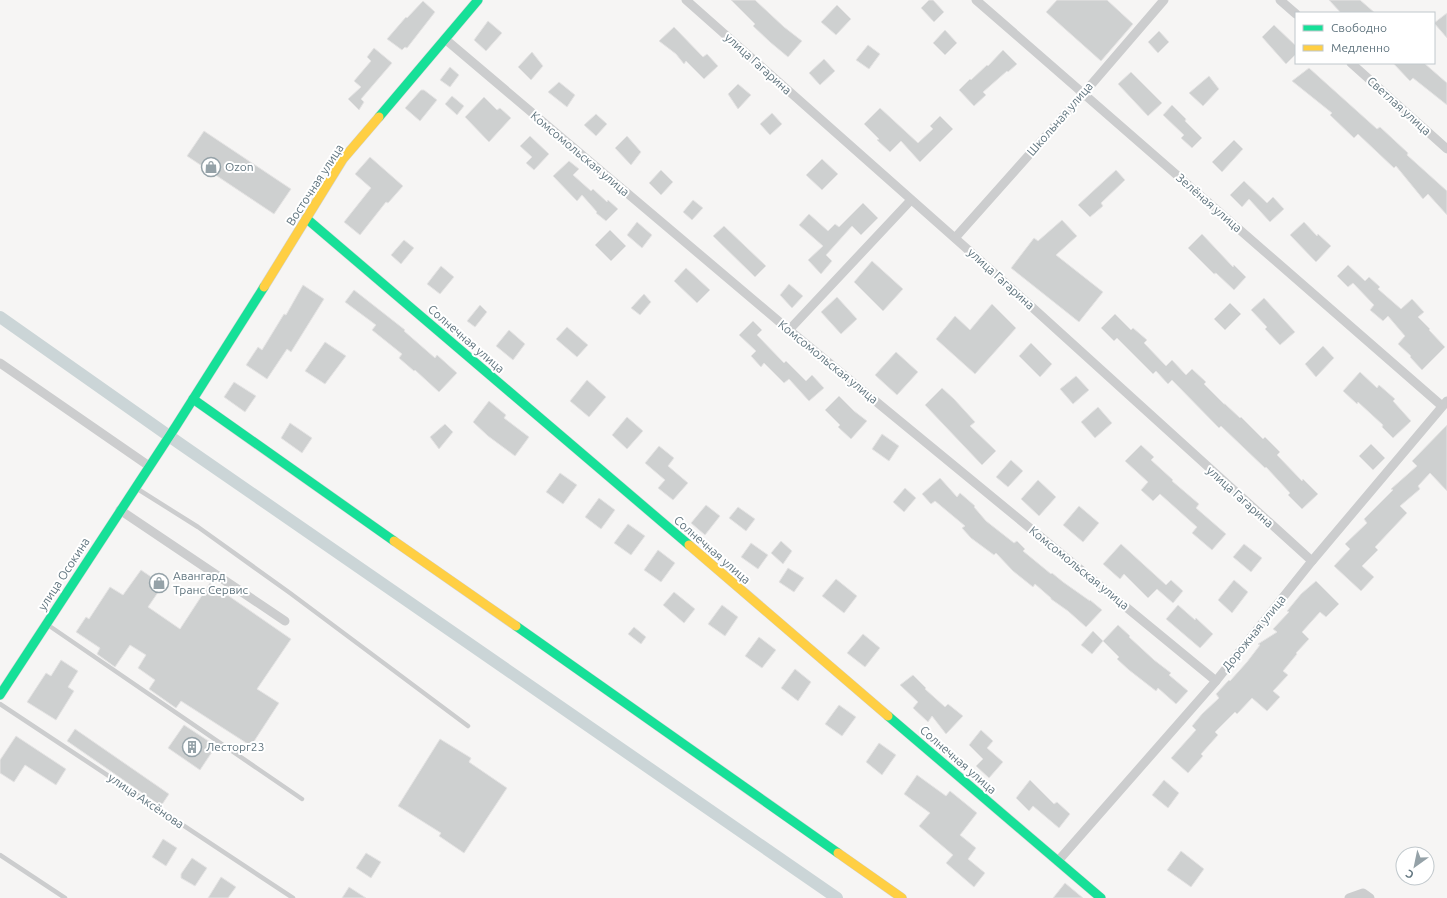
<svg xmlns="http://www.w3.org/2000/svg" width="1447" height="898" viewBox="0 0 1447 898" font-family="Ubuntu,sans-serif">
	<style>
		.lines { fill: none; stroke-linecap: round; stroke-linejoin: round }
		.canal { stroke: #cbd5d7; stroke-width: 12 }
		.building { fill: #ced0d0; stroke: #e5e4e4 }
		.fast-casing { stroke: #d1d3d3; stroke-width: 10 }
		.slow-casing { stroke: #d1d3d3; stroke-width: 10 }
		.lane { stroke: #cccdce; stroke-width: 4.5 }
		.street { stroke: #cccdce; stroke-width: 9 }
		.fast { stroke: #16e098; stroke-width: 9 }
		.slow { stroke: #ffcf43; stroke-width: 9 }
		.labels { text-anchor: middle; stroke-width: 4; stroke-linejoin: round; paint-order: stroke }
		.street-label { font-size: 12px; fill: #61757f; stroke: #fff }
		.poi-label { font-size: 12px; fill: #61757f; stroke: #fff; text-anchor: start }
	</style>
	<rect width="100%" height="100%" fill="#f6f5f4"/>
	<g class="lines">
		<path class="canal" d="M0,317L179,443L837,898"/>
	</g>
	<g class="building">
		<path d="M731,0H755L784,27L802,41L788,57L770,42L753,26L755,24Z"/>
		<path d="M929,0H933L944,12L934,22L921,8Z"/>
		<path d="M1057,0H1107L1133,24L1101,61L1046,12Z"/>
		<path d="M1329,0H1360L1375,13H1341Z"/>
		<path d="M423,1L435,12L407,48L405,47L402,50L387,39L406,17L407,18Z"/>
		<path d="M837,5L851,19L836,35L821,22Z"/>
		<path d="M1447,13V38L1434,23Z"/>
		<path d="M488,21L502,33L486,51L474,40Z"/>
		<path d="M1274,25L1296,46V54L1286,64L1262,37Z"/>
		<path d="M674,27L703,57L707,54L718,66L704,79L686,61L684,64L676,54L659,41Z"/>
		<path d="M945,30L957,43L945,55L933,43Z"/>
		<path d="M1159,31L1169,42L1158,53L1148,42Z"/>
		<path d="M868,45L880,54L869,69L856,60Z"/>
		<path d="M374,48L392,63L361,99L364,102L359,110L348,99L361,87L354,81L371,61L367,57Z"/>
		<path d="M1003,50L1017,64L1008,72L1007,71L983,92L986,95L974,106L959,90L970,79L971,80L987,65L988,66Z"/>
		<path d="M532,52L543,66L531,80L518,67Z"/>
		<path d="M824,59L835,71L820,85L809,73Z"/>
		<path d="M1393,63H1424L1447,83V105L1413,78L1410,81Z"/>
		<path d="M450,67L459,75L450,87L440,80Z"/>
		<path d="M1309,68L1377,129L1380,127L1408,153L1407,155L1447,191V215L1428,194L1423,199L1396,166L1394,168L1358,134L1354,138L1330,115L1332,113L1292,81Z"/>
		<path d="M1131,72L1162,103L1148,116L1118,84Z"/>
		<path d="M1209,76L1219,89L1203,106L1189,93Z"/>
		<path d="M559,82L575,95L567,107L548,92Z"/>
		<path d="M738,84L751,95L738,109L728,94Z"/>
		<path d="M421,90H424L437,100L420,121L405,108Z"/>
		<path d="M452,96L464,106L457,115L445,104Z"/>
		<path d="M484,97L497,110L500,108L511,118L489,142L465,117Z"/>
		<path d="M1172,105L1186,119L1185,121L1202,138L1192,148L1181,138L1184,135L1163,115Z"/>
		<path d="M880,108L918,143L933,129L930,126L940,116L953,129L920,162L901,141L890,152L877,140L879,139L864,124Z"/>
		<path d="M772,113L782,124L770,135L760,124Z"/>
		<path d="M596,114L607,124L596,136L584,125Z"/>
		<path d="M204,131L291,189L274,214L187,156Z"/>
		<path d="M530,136L549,154L534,170L526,163L532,157L520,146Z"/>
		<path d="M627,136L641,152L631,165L615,148Z"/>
		<path d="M1234,140L1243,149L1222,172L1212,162Z"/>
		<path d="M370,157L403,186L388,203L386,202L360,235L344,222L371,188L355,174Z"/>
		<path d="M822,159L838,174L822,190L806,175Z"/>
		<path d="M569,161L579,169L573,175L591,191L593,189L607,202L608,200L618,209L606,221L596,213L597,212L582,195L577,201L553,176Z"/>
		<path d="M661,170L673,182L661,195L649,183Z"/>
		<path d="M1116,170L1125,180L1101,203L1103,206L1090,217L1078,205Z"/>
		<path d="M1244,181L1267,203L1273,197L1284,209L1270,222L1249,199L1242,207L1230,195Z"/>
		<path d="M693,200L703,208L692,220L683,212Z"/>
		<path d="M863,203L878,218L861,235L852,226L826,255L832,261L821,274L808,260L823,246L799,225L809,214L828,231L835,224L839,227Z"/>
		<path d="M1062,220L1077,236L1056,255L1103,292L1079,322L1011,268L1034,238L1038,241Z"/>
		<path d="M637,222L652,235L642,248L627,235Z"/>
		<path d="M1304,222L1317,236L1318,234L1331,246L1316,262L1290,235Z"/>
		<path d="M724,226L766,266L755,277L713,236Z"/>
		<path d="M610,230L626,246L611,261L595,245Z"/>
		<path d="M1202,234L1233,267L1234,265L1246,277L1234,290L1216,273L1214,274L1188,248Z"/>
		<path d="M404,240L414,248L401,264L391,255Z"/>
		<path d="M872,261L903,289L883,311L854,282Z"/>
		<path d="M1348,265L1365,281L1369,277L1380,287L1378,289L1401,309L1412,299L1424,312L1418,317L1430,329L1429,330L1445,347L1422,370L1410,357L1411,356L1398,344L1405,336L1388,316L1383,321L1370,310L1374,305L1353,283L1348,287L1337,276Z"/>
		<path d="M441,266L454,277L440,294L427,284Z"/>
		<path d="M686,268L710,290L697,303L674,281Z"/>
		<path d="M789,284L803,296L792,308L780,295Z"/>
		<path d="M303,285L324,299L291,352L287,349L267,379L246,365L258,347L262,350L284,314L286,315Z"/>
		<path d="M354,290L405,330L404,331L435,358L437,355L457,373L439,392L415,370L414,371L399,358L402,354L372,330L376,325L345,302Z"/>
		<path d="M644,294L651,302L640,315L631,308Z"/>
		<path d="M837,297L857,319L841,334L821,312Z"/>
		<path d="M1264,298L1295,332L1280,345L1265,329L1267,327L1251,310Z"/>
		<path d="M1230,303L1241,314L1225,330L1214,319Z"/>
		<path d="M992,304L1016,328L975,374L936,339L955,316L970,330Z"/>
		<path d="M480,305L487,312L475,327L467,321Z"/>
		<path d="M1115,314L1131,330L1133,328L1147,340L1144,343L1166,366L1172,360L1186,375L1192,369L1206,382L1204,384L1224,404H1225L1240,418L1241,417L1263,439L1265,437L1280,452L1277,455L1302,481L1303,479L1318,494L1302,509L1288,495L1290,493L1266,467L1265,468L1221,426L1219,428L1172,380L1168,384L1156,371L1153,374L1117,338L1114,341L1101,328Z"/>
		<path d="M753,321L762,330L757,335L784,363L786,361L806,381L812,375L824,388L809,401L789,379L784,383L764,363L761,367L751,356L756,351L739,335Z"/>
		<path d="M567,327L588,345L577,357L556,339Z"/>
		<path d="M509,330L525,344L513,360L496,346Z"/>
		<path d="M325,342L346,356L325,384L305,371Z"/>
		<path d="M1031,343L1052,364L1040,377L1019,356Z"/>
		<path d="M1323,346L1334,358L1316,377L1305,364Z"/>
		<path d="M896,352L918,372L897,395L875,375Z"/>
		<path d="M1360,372L1377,388L1379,385L1395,399L1393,401L1411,421L1393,438L1382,427L1383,425L1358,402L1357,404L1343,391Z"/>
		<path d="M1076,376L1089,390L1073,404L1060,389Z"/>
		<path d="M587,380L606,397L589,417L570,401Z"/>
		<path d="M234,382L256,396L245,412L224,397Z"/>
		<path d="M942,388L954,399L975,422L970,426L996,451L982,465L925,405Z"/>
		<path d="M839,396L854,411L867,421L851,439L838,427L840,425L825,410Z"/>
		<path d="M489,401L506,415L504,418L529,437L515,456L488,436L473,422Z"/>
		<path d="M1098,407L1112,423L1095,438L1081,422Z"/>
		<path d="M627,417L643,431L627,449L612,435Z"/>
		<path d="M290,423L312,438L302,453L281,438Z"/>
		<path d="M445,424L453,432L439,449L430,437Z"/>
		<path d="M1447,425V491L1430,473L1418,486L1420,489L1400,506L1407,513L1375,547L1378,550L1362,566L1374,577L1361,591L1334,566L1350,549L1345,544L1367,523L1364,519L1393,490L1391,489L1417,466L1412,461Z"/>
		<path d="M882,434L899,446L889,461L872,449Z"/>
		<path d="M1371,444L1385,458L1373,470L1359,456Z"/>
		<path d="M1141,445L1154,457L1151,460L1173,480L1172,481L1199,504L1196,508L1226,534L1212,550L1192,533L1197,527L1160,494L1153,501L1141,490L1148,482L1125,461Z"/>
		<path d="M659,446L674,458L668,466L688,483L673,500L658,488L665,480L645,463Z"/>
		<path d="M1011,460L1023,471L1008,487L996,477Z"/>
		<path d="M560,473L577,485L563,504L546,492Z"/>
		<path d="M940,478L957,497L960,493L975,506L974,507L986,521L1014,543L1017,541L1025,549L1023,551L1051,574L1052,573L1063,582L1090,601V600L1102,610L1086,627L1068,611L1051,599V598L1035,584L1033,587L1013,571L996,553L994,555L971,538L962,528L965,526L935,501L931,504L922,494Z"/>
		<path d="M1038,480L1056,497L1039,516L1021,499Z"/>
		<path d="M905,488L916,498L904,512L893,502Z"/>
		<path d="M599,498L615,510L601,529L585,517Z"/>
		<path d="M706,505L720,516L705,535L691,523Z"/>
		<path d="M1079,506L1099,523L1083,542L1063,525Z"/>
		<path d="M738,507L755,519L746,531L729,518Z"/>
		<path d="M628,524L645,536L631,555L614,543Z"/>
		<path d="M781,541L792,551L783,564L771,553Z"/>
		<path d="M751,543L768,555L758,569L741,557Z"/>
		<path d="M1121,544L1166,585L1171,580L1183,591L1173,603L1157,589L1148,598L1124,574L1120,579L1103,564Z"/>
		<path d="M1244,544L1262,558L1251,572L1233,557Z"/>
		<path d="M658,550L675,563L661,582L644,570Z"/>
		<path d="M788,568L804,578L794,592L779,582Z"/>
		<path d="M141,570L163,585L148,607L180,629L210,583L291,639L257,689L279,703L251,746L181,701L176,708L149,689L155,680L138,668L146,655L130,645L115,667L97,654L100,648L76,632L86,617L89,619L110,587L123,595Z"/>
		<path d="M836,579L857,596L844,613L822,596Z"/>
		<path d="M1234,580L1248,592L1232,613L1218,600Z"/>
		<path d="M1316,581L1339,604L1326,617L1320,612L1302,632L1309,639L1296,653L1297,654L1283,671L1288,675L1273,691L1280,697L1267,711L1252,698L1237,714L1235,712L1215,732L1218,735L1201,754L1203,756L1188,773L1171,758L1196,730L1192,726L1202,714L1219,698L1216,694L1229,680L1230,681L1247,662L1260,645L1258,644L1277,632L1273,629L1289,612L1287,611L1301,594Z"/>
		<path d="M674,592L695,609L684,623L663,605Z"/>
		<path d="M722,605L738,617L725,636L708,624Z"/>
		<path d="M1178,605L1195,620L1196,618L1213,634L1200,648L1166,619Z"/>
		<path d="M1118,625L1130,636L1129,637L1154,660L1171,673L1169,675L1188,691L1176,704L1158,688L1156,691L1129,670L1117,659L1119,657L1103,641Z"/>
		<path d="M634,627L646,637L641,644L628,634Z"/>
		<path d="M1093,631L1103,641L1092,654L1081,645Z"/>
		<path d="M863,634L880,648L865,667L847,653Z"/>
		<path d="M759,637L776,650L762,668L745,656Z"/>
		<path d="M61,660L78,671L68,687L74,691L56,720L27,702L46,673L51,676Z"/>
		<path d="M795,669L811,682L798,701L781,688Z"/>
		<path d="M913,675L926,688L925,689L945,707L948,704L963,716L946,734L932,716L928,722L913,708L918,702L900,685Z"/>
		<path d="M839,705L856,717L842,736L825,724Z"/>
		<path d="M184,725L216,746L200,770L168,748Z"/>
		<path d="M75,729L169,794L161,806L67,741Z"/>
		<path d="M981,730L993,741L987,748L1003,762L989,778L976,766L983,759L969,745Z"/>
		<path d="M16,736L66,769L56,785L25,765L14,782L0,773V760Z"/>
		<path d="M440,739L471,758L469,762L507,788L464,853L439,836L441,833L398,806Z"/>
		<path d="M879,743L896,755L882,775L866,762Z"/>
		<path d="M917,775L946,796L950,791L977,813L960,835L976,848L968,859L985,873L974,887L946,863L953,855L919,826L930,813L904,794Z"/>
		<path d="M1030,780L1054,804L1057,802L1070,814L1059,828L1033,806L1029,811L1016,798Z"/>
		<path d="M1164,780L1179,793L1168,808L1152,795Z"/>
		<path d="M163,839L177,848L166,866L152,857Z"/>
		<path d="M1181,851L1204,869L1191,887L1167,870Z"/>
		<path d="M366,853L381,862L371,878L356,868Z"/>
		<path d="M192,858L207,868L195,886L181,878V874Z"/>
		<path d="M221,877L236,887L228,898H208Z"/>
		<path d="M1065,883L1083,898H1053Z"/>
		<path d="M349,887L366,898H342Z"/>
	</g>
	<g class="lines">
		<g class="fast-casing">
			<g id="fast">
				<path d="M379,117L478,0"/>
				<path d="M307,219L689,545"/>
				<path d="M193,399L394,541"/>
				<path d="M516,626L838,853"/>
				<path d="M0,695L176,426L264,287"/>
				<path d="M888,716L1101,898"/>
			</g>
		</g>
		<g class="slow-casing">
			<g id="slow">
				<path d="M264,287L343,159L379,117"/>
				<path d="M394,541L516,626"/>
				<path d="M689,545L888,716"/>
				<path d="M838,853L902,898"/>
			</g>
		</g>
		<g class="lane">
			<path d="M136,488L198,527L290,593L468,726"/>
			<path d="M48,625L302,799"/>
			<path d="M0,704L293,898"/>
			<path d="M0,855L65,898"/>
		</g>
		<g class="street">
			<path d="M686,0L1001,279L1312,561"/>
			<path d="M976,0L1442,406"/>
			<path d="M1280,0L1296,14"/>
			<path d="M445,39L789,330L1216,681"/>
			<path d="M1351,63L1447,149"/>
			<path d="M955,238L1084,93L1164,0"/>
			<path d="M789,330L911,200"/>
			<path d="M0,363L149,466"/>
			<path d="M120,510L285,621"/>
			<path d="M1058,861L1216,681L1312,561L1447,401"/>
			<path d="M1349,898L1363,893L1370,898"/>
		</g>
		<use href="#fast" class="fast"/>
		<use href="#slow" class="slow"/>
	</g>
	<defs>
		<g id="shop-ring" transform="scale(1)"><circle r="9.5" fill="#fff" stroke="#95a2a8" stroke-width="1.5"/><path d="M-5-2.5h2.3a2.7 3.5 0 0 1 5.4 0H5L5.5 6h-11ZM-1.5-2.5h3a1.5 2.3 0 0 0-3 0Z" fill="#95a2a8"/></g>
		<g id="building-ring" transform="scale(1)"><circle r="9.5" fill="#fff" stroke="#95a2a8" stroke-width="1.5"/><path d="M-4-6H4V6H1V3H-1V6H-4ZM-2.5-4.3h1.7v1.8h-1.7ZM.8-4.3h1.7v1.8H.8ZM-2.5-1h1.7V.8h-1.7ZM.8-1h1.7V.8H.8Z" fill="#95a2a8"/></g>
	</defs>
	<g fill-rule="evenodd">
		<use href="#shop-ring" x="211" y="167"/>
		<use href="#shop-ring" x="159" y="583"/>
		<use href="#building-ring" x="192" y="747"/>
	</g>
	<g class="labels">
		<g class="street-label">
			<text transform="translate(758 64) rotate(42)" y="4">улица Гагарина</text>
			<text transform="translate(1399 106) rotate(42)" y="4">Светлая улица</text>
			<text transform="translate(1060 119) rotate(-49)" y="4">Школьная улица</text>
			<text transform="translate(580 154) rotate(40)" y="4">Комсомольская улица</text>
			<text transform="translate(315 185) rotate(-57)" y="4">Восточная улица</text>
			<text transform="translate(1209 203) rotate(41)" y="4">Зелёная улица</text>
			<text transform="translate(1001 279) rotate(42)" y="4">улица Гагарина</text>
			<text transform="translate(466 339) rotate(41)" y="4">Солнечная улица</text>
			<text transform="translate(828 362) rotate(39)" y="4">Комсомольская улица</text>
			<text transform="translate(1240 497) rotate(42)" y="4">улица Гагарина</text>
			<text transform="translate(712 550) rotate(41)" y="4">Солнечная улица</text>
			<text transform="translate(1079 568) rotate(39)" y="4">Комсомольская улица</text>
			<text transform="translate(64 574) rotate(-57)" y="4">улица Осокина</text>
			<text transform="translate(1254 633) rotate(-51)" y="4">Дорожная улица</text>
			<text transform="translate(958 760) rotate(41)" y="4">Солнечная улица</text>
			<text transform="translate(146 801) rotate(34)" y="4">улица Аксёнова</text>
		</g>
		<g class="poi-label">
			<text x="225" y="171">Ozon</text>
			<text x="173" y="580">Авангард<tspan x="173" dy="14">Транс Сервис</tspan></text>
			<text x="206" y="751">Лесторг23</text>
		</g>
	</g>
	<rect x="1295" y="12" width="140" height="52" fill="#ffffff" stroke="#c0c8cc"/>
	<rect x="1303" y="25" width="20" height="6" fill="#16e098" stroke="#c0c8cc"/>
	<text x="1331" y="32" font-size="12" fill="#61757f">Свободно</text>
	<rect x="1303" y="45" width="20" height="6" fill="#ffcf43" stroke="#c0c8cc"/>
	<text x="1331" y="52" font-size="12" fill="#61757f">Медленно</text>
	<g transform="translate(1415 866) rotate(213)"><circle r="19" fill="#ffffff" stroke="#c0c8cc"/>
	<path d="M0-3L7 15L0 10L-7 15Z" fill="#95a2a8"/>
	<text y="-6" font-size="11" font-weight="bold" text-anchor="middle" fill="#61757f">С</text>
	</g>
</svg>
